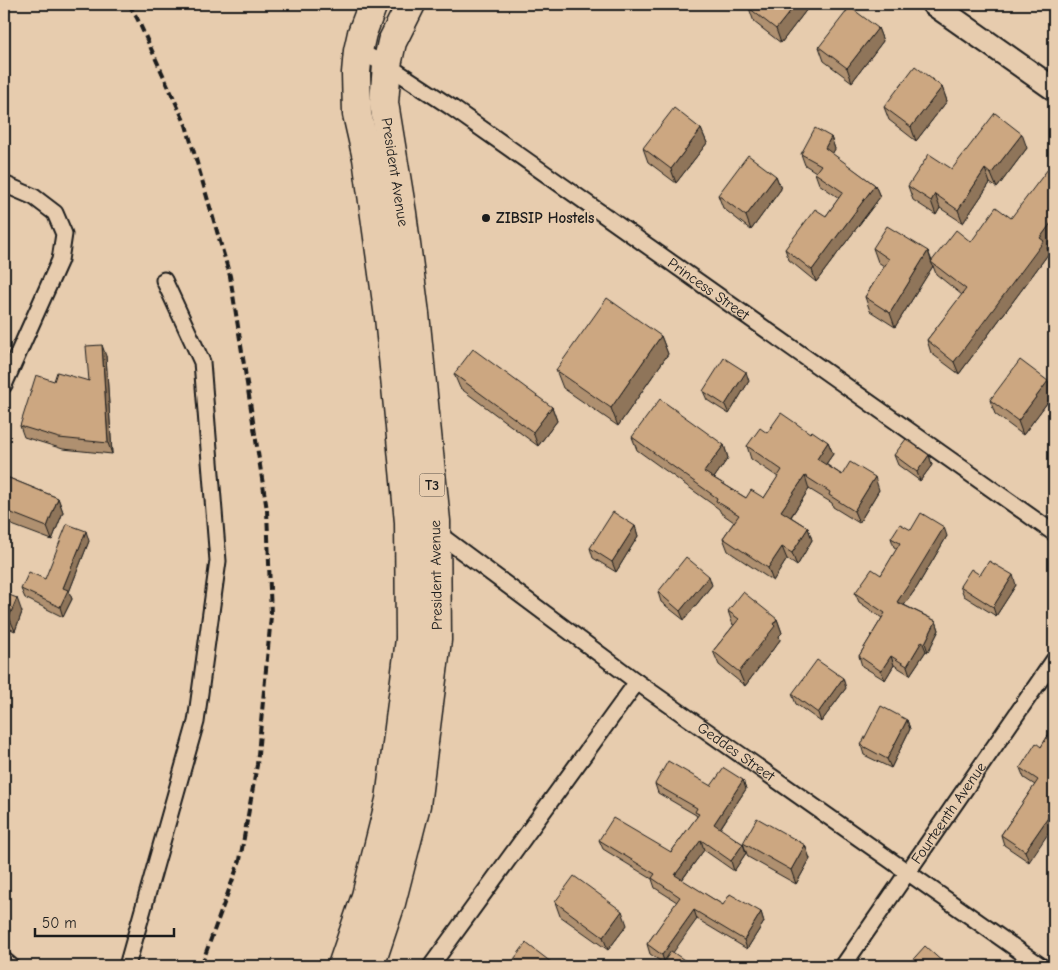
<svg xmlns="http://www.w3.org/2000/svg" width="1058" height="970" viewBox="0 0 1058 970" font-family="'Comic Neue',sans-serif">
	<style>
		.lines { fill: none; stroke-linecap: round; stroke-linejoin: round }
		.street-casing { stroke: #1c1c1c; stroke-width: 19 }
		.secondary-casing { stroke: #1c1c1c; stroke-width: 26 }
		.highway-casing { stroke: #1c1c1c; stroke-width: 31 }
		.street { stroke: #e7ccae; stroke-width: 15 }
		.secondary { stroke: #e7ccae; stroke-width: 22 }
		.highway { stroke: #e7ccae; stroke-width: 28 }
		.rail { stroke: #1c1c1c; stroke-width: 4; stroke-dasharray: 8 4; stroke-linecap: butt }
		.wall { fill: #af906f; stroke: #1c1c1c }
		.shaded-wall { fill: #8f755a; stroke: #1c1c1c }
		.building { fill: #cca781; stroke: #1c1c1c }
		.poi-dot { fill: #1c1c1c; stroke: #e7ccae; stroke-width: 2 }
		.labels { text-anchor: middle; stroke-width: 5; stroke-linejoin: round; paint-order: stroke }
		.shield { fill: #e7ccae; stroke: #595148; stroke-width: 1 }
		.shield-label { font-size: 14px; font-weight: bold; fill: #1c1c1c }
		.street-label { font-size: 15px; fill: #1c1c1c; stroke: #e7ccae }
		.poi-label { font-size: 15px; font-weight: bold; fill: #1c1c1c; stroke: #e7ccae; text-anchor: start }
	</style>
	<rect width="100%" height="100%" fill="#e7ccae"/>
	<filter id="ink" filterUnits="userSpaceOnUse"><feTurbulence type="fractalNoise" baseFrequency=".02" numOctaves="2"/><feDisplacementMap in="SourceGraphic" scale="10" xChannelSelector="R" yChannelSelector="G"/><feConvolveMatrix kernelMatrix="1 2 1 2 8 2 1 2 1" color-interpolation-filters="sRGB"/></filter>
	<g filter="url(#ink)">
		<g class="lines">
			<g class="street-casing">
				<g id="street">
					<path id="s1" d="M358,51L387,65L451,107L1054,533"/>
					<path d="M4,184L34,197L55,213L64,234L60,260L4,385"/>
					<path id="s2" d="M436,532L637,682L1041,966"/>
					<path d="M4,960L11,966"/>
					<path d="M127,966L196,722L218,561L202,362L164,280"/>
					<path d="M431,966L637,682"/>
					<path id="s3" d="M843,966L1054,660"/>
				</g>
			</g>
			<g class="secondary-casing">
				<path id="secondary" d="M933,4L1054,89"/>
			</g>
			<g class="highway-casing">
				<g id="highway">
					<path d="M342,966L366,896L390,800L410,639L409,522L399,417L389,317L367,158L357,114L356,73L358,51L362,33L373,4"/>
					<path d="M370,966L391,903L416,805L437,640L436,521L425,414L415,314L402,213L384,103L387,65L392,42L411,4"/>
				</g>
			</g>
			<use href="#street" class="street"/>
			<use href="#secondary" class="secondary"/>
			<use href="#highway" class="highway"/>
			<path class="rail" d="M129,4L137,18L186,125L230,276L267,510L271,616L257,765L240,860L201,966"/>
		</g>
		<g class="wall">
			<path d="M752,4H811L781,43L754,22L749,8Z"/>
			<path d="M878,28L883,41L852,82L824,61L819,47Z"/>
			<path d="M942,87L947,101L916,141L889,120L884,107Z"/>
			<path d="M701,129L707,143L676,183L648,162L643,148Z"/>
			<path d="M831,137L835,149L832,154L875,185L880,197L816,282L789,260L785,249L826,216L839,198L819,184L815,173L816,172L805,165L801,154Z"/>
			<path d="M1027,148L997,188L990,183L963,223L940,208L936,215L913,200L908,186L952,169Z"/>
			<path d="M776,176L781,189L751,230L723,208L718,195Z"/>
			<path d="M971,242L1047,248L1049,253L959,374L931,353L927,340L962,295L936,274L933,266L895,327L870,311L865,297L884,266L878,262L873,248L928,251L932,261Z"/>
			<path d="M661,336L668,354L618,426L563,388L556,370Z"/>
			<path d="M106,356L112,454L63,449L24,437L20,426L54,381H89Z"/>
			<path d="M454,374L552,407L557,421L538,446L460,388Z"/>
			<path d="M749,381L729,414L707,400L703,391Z"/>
			<path d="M1053,395L1023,435L995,414L990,400Z"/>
			<path d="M767,433H810L828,442L833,454L826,464L842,475L879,490L859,523L833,507L832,503L809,489L791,517L808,528L812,540L797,566L787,559L773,581L728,551L723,538L734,522L721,513L719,509L637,450L632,437L724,445L728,458L714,478L746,498H764L778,477L751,459L747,446Z"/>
			<path d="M894,455H929L932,465L920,481L898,465Z"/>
			<path d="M4,476L58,498L63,512L52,540L4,522Z"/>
			<path d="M635,526L638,536L616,572L593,558L590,548Z"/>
			<path d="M911,530L947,536L917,587L904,605L936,621L939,630L928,652L926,651L910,675L894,665L885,680L862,666L859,656L882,618L859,602L855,593L881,575L897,549L894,547L891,538Z"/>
			<path d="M89,541L69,592L72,599L63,617L25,598L21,589L45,579Z"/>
			<path d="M980,575L1016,585L996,616L964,596L960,586Z"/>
			<path d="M712,585L684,620L661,602L658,592Z"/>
			<path d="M4,593L22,612L15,631L4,626Z"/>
			<path d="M728,611L777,619L782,633L779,636L780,640L745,686L719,665L713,651L734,625H733Z"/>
			<path d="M846,688L821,722L796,704L792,694Z"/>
			<path d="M907,720L910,729L891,768L864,755L861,745Z"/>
			<path d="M1054,726L1029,862L1004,845L1001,835L1035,785L1024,778L1020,768L1041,747Z"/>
			<path d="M743,780L746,789L720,829L743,844L746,853L734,871L704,850L682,880L723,905L761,912L764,922L747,949L697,919L663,963L650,954L647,944L677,902L655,888L652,879L603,849L599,840L671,852L697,817L696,815L658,793L655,784L711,786Z"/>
			<path d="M743,843L805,845L810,859L796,884L748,857Z"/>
			<path d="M555,902L627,925L608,950L560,916Z"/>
		</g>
		<g class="shaded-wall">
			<path d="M796,4H811L781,43L776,29Z"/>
			<path d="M878,28L883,41L852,82L847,68Z"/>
			<path d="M942,87L947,101L916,141L911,127Z"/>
			<path d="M701,129L707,143L676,183L671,169Z"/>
			<path d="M1022,134L1027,148L997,188L991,174Z"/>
			<path d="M831,137L835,149L829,160L825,148Z"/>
			<path d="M985,169L990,183L963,223L958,210Z"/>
			<path d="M776,176L781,189L751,230L746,216Z"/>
			<path d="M875,185L880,197L816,282L812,270Z"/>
			<path d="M935,194L940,208L936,215L931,201Z"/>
			<path d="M1054,219V237L1047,248L1049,253L959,374L954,362L1040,238Z"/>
			<path d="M928,251L932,263L931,262L933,266L895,327L890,313Z"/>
			<path d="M661,336L668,354L618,426L611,408Z"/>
			<path d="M102,345L106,356L112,454L108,443Z"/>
			<path d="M746,372L749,381L729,414L725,405Z"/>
			<path d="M1048,381L1053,395L1023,435L1018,421Z"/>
			<path d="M552,407L557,421L538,446L533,432Z"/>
			<path d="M828,442L833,454L821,471L817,459Z"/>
			<path d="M724,445L728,458L709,485L704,472Z"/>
			<path d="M929,455L932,465L920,481L917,472Z"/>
			<path d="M805,476L809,489L786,524L781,511Z"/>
			<path d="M875,477L879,490L859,523L854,511Z"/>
			<path d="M58,498L63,512L52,540L47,527Z"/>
			<path d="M635,526L638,536L616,572L612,562Z"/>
			<path d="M944,527L947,536L917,587L900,611L897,602Z"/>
			<path d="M808,528L812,540L797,566L792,553Z"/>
			<path d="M86,531L89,541L69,592L72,599L63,617L60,607L63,588Z"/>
			<path d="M782,547L787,559L773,581L768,568Z"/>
			<path d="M1013,575L1016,585L996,616L993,607Z"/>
			<path d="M709,576L712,585L684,620L680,611Z"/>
			<path d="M17,598L22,612L15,631L9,617Z"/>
			<path d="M777,619L782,633L779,636L780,640L745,686L739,672Z"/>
			<path d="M936,621L939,630L928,652L925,643Z"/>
			<path d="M922,641L926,651L910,675L907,666Z"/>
			<path d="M891,656L894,665L885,680L881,671Z"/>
			<path d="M843,678L846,688L821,722L818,713Z"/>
			<path d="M907,720L910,729L891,768L887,759Z"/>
			<path d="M743,780L746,789L717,833L714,824Z"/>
			<path d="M1054,809V825L1029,862L1025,851Z"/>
			<path d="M701,840L704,850L678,885L675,875Z"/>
			<path d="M743,844L746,853L734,871L731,861Z"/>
			<path d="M805,845L810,859L796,884L791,870Z"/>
			<path d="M694,910L697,919L665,964L662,955Z"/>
			<path d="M622,911L627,925L608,950L603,937Z"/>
			<path d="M761,912L764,922L747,949L744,940Z"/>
		</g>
		<g class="building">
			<path d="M752,4H796L776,29L749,8Z"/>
			<path d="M850,7L878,28L847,68L819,47Z"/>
			<path d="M915,66L942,87L911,127L884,107Z"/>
			<path d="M674,108L701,129L671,169L643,148Z"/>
			<path d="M995,113L1022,134L991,174L985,169L958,210L935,194L931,201L908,186L929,154L952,169Z"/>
			<path d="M815,128L831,137L825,148L875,185L812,270L785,249L815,209L826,216L843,192L815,173L821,165L801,154Z"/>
			<path d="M748,155L776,176L746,216L718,195Z"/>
			<path d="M1054,161V219L1040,238L1044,241L954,362L927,340L966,289L931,262L956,230L971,242L996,207L1011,218Z"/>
			<path d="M887,226L928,251L890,313L865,297L889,259L873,248Z"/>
			<path d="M607,298L661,336L611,408L556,370Z"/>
			<path d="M102,345L108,443L59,438L20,426L36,375L54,381L57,372L89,381L86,346Z"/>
			<path d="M473,349L552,407L533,432L454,374Z"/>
			<path d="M724,358L746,372L725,405L703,391Z"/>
			<path d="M1020,360L1048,381L1018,421L990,400Z"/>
			<path d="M660,399L724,445L704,472L746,498L751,490L764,498L782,470L747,446L760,428L767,433L781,413L810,433L812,431L828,442L817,459L842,475L850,462L875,477L854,511L829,495L830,492L805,476L781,511L808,528L792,553L782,547L768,568L723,538L739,515L716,501L717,498L632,437Z"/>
			<path d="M906,439L929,455L917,472L894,455Z"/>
			<path d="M4,476L58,498L47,527L4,510Z"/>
			<path d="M613,512L635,526L612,562L590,548Z"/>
			<path d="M921,513L944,527L913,578L897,602L936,621L925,643L922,641L907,666L891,656L881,671L859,656L885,613L855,593L872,569L881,575L900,543L891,538L900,524L911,530Z"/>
			<path d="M67,524L86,531L63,588L68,590L60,607L21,589L29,572L45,579Z"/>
			<path d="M686,557L709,576L680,611L658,592Z"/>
			<path d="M989,561L1013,575L993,607L960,586L971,569L980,575Z"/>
			<path d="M743,592L777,619L773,624L775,626L739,672L713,651L739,619L728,611Z"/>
			<path d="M4,593L17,598L9,617L4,615Z"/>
			<path d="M817,660L843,678L818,713L792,694Z"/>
			<path d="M881,706L907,720L887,759L861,745Z"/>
			<path d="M1054,726V809L1025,851L1001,835L1038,780L1020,768L1036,743L1041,747Z"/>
			<path d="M668,761L711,786L724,768L743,780L714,824L743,844L731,861L701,840L675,875L723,905L730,894L761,912L744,940L694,910L662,955L647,944L680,897L652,878L655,874L599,840L613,818L671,852L699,814L695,812L697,808L655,784Z"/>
			<path d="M757,818L805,845L791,870L743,843Z"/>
			<path d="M574,876L622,911L603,937L555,902Z"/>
			<path d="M526,943L556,966H509Z"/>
			<path d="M925,946L946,965L944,966H907Z"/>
			<path d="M671,951L693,966H661Z"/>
		</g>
	</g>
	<circle class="poi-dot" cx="486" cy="218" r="5"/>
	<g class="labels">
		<rect class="shield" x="419.5" y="473.5" width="25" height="23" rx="4"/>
		<g class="shield-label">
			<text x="432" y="490">T3</text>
		</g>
		<g class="street-label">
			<text transform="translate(395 172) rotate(81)" y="5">President Avenue</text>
			<text dy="5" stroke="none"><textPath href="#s1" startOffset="424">Princess Street</textPath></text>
			<text transform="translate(436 575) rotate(-91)" y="5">President Avenue</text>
			<text dy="5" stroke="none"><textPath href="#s2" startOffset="372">Geddes Street</textPath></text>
			<text dy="5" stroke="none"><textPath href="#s3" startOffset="186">Fourteenth Avenue</textPath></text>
		</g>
		<g class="poi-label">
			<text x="496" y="223">ZIBSIP Hostels</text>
		</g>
	</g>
	<rect width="1058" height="970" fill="none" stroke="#e7ccae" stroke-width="20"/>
	<rect x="10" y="10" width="1038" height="950" fill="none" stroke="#1c1c1c" stroke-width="2" filter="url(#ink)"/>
	<path d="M35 928v8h139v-8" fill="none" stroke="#1c1c1c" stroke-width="2.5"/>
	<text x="42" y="928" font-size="15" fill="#1c1c1c" stroke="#e7ccae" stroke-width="4" paint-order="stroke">50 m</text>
</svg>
